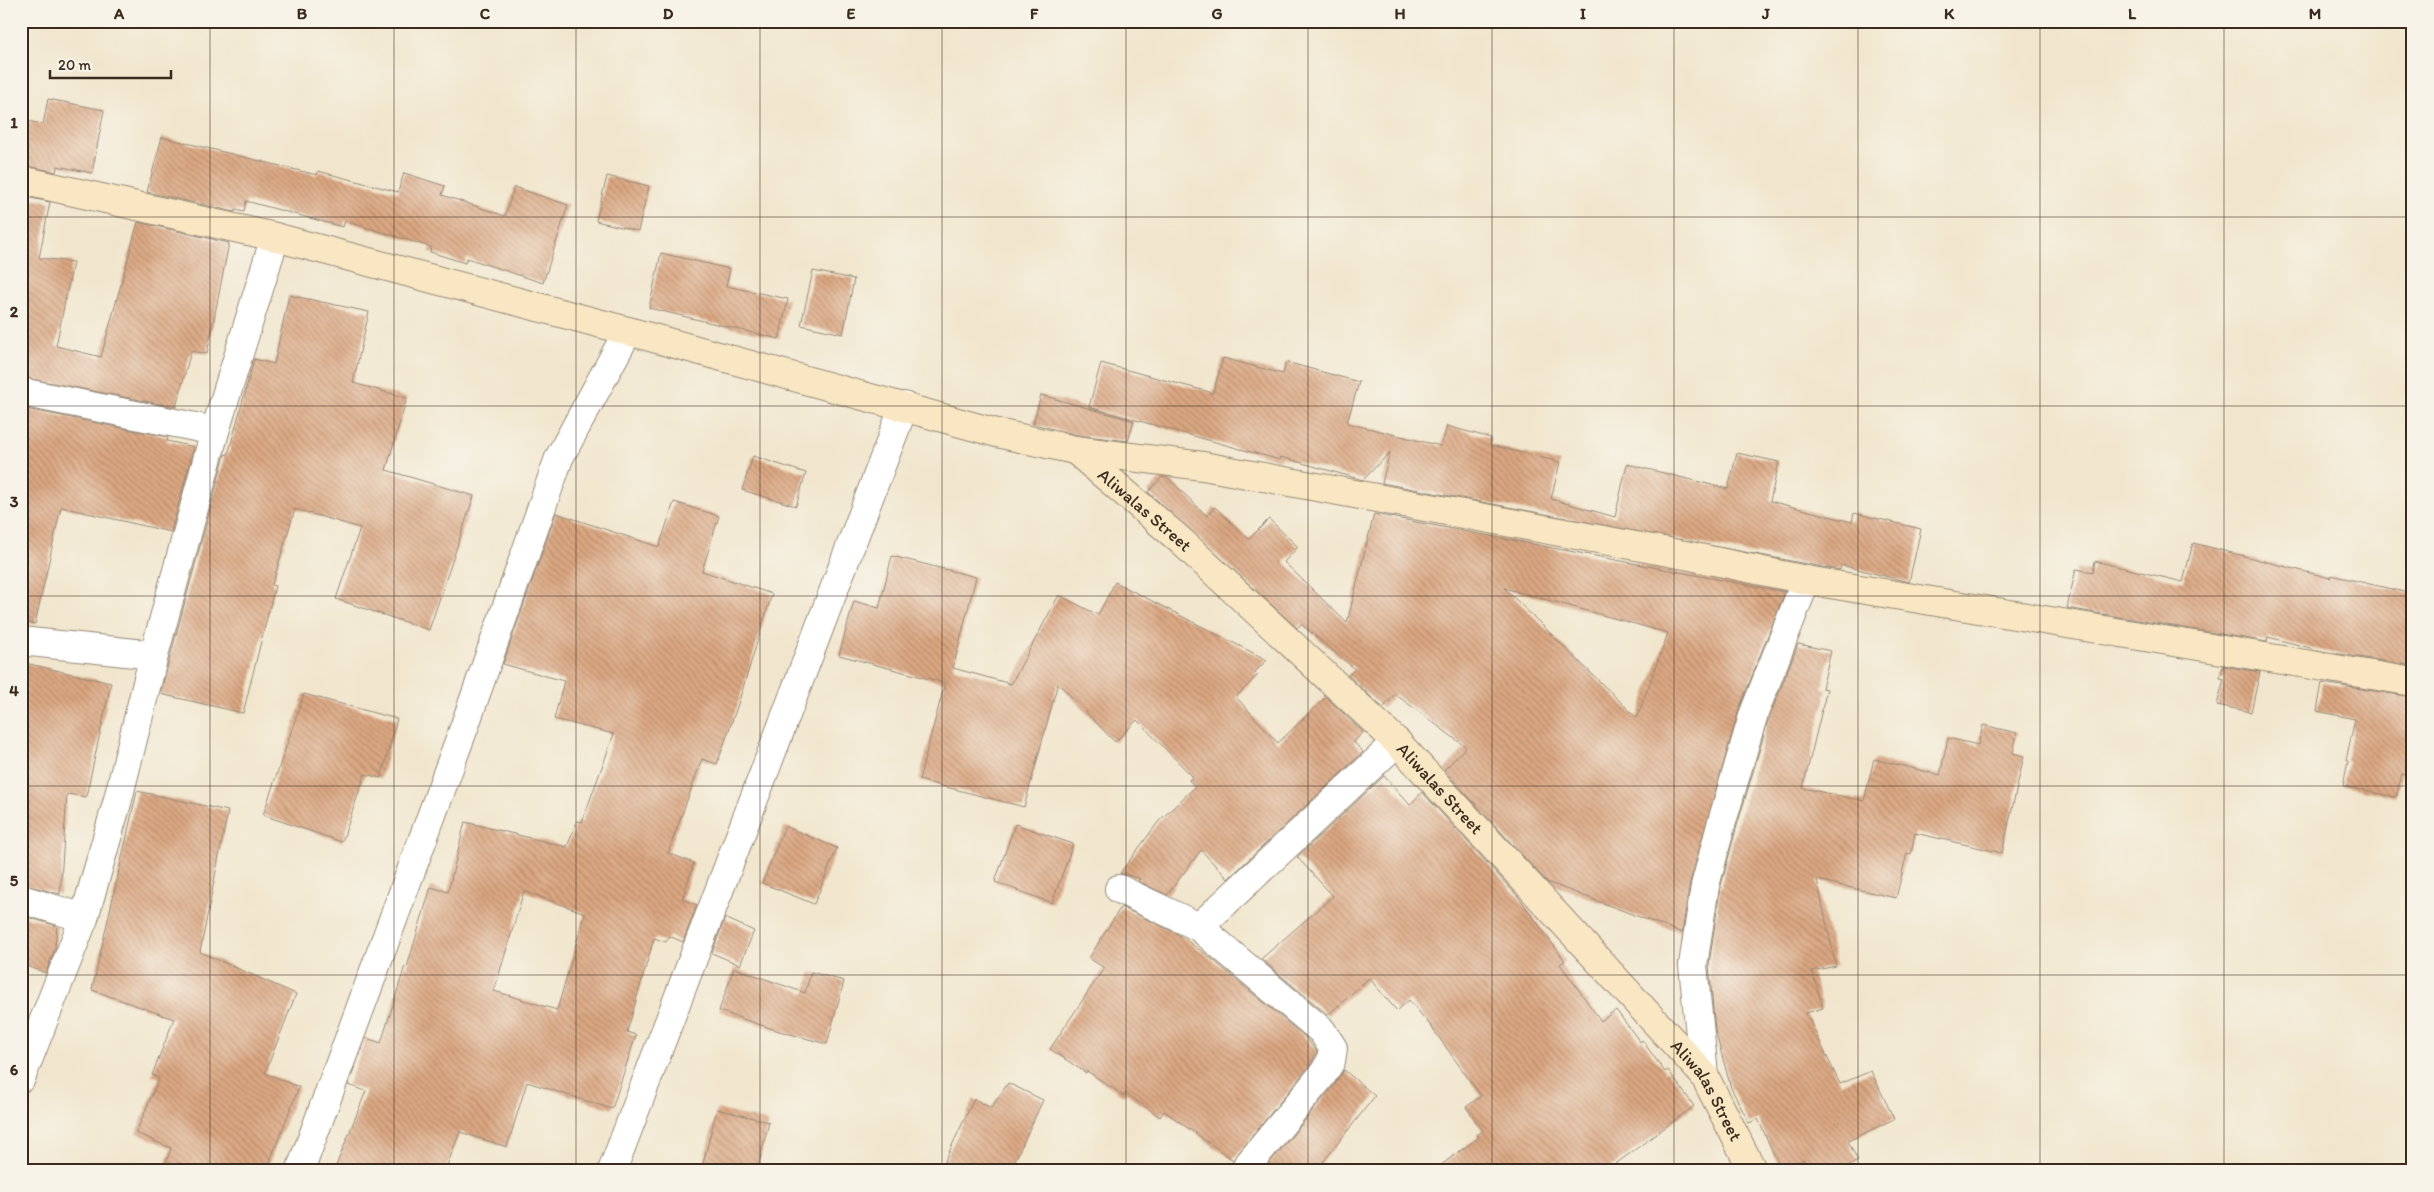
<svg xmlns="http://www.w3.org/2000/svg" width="2434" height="1192" viewBox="0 0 2434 1192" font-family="Itim,sans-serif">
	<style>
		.building { fill: url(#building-back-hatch); fill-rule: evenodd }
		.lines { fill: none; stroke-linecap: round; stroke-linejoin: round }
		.street-casing { stroke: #968876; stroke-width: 30 }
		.secondary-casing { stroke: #968876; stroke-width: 30 }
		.street { stroke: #fff; stroke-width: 28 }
		.secondary { stroke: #f9e7c3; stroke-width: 28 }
		.grid { fill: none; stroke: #3b2a1e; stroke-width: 1; stroke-opacity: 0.55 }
		.labels { text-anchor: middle; stroke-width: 4; stroke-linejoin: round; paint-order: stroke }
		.street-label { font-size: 18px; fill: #3b2a1e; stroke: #f7f3e8 }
		.neatline { fill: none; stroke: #3b2a1e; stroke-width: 2 }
		.grid-label { font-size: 16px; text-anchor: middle; font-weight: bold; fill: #3b2a1e }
	</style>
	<defs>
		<pattern id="building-back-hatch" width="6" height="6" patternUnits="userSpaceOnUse" patternTransform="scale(1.25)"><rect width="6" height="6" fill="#dba782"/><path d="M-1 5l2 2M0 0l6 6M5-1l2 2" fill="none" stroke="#b3886a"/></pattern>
	</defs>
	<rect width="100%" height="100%" fill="#f7f3e8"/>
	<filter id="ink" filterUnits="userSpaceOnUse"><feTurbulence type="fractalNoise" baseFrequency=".02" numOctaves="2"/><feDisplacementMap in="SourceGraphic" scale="10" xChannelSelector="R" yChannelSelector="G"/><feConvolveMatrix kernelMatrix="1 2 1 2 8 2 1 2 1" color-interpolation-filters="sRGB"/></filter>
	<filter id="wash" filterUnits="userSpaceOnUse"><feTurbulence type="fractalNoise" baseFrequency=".0096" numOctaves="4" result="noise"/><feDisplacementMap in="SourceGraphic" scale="20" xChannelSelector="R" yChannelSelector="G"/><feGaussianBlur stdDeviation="1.12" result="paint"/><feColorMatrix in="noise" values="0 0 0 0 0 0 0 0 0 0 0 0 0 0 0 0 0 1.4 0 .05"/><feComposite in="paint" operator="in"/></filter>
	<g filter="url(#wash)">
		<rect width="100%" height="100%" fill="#f1e6cd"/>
		<g id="blocks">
			<g class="building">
				<path d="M48,99L104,110L92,173L57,166L56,172L21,165V120L43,124Z"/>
				<path d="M162,137L317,175L318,171L398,192L404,173L445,186L442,195L505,216L514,187L568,205L543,283L467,258L465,263L430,252L431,247L345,221L343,227L246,201L244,212L235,210V212L147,192Z"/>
				<path d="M607,176L649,186L638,231L596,221Z"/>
				<path d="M21,196L50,202L39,258L73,262L56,346L101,357L138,222L229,243L207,354L191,351L176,407L21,377Z"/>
				<path d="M661,253L730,269L726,286L788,299L779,339L649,308Z"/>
				<path d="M813,271L854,279L843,334L801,325Z"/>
				<path d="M289,295L369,312L353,383L407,398L386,470L474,496L429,630L336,599L360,528L295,509L272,585L275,586L243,713L160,694L225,454L228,455L254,359L274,364Z"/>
				<path d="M1223,358L1283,374L1286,362L1359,382L1347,423L1441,446L1447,426L1491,438L1490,445L1560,462L1551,499L1615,517L1627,464L1728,489L1737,453L1779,462L1770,501L1852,522L1854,513L1921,529L1909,582L1841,565L1840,570L1823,567L1382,483L1390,452L1363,480L1281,457L1280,460L1089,407L1101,363L1213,393Z"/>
				<path d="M1041,395L1134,421L1128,441L1078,435L1033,424Z"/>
				<path d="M21,408L168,437L167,441L194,447L171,532L61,507L35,624L21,622Z"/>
				<path d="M753,456L806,473L796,506L742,490Z"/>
				<path d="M1162,477H1167L1207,516L1215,507L1249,539L1269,519L1298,547L1284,562L1347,623L1374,514L1785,592L1739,709L1690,882L1682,933L1547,882L1444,770L1466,747L1395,694L1383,708L1348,675L1355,669L1301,624L1297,628L1148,492ZM1504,588L1668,633L1637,718Z"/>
				<path d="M674,502L719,516L702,571L772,594L738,704L717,764L702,759L668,853L694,863L682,899L697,905L683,942L669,936L666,942L654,938L627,1032L636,1035L612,1109L527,1082L507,1147L460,1132L445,1171H334L366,1091L348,1085L366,1038L381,1043L405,966L407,967L431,887L448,892L465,822L567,847L577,821L582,822L614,734L554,719L564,681L503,664L556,513L659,547ZM524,891L585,913L557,1010L494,991Z"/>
				<path d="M2193,543L2330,578L2331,575L2413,594V666L2322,651L2268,637L2267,642L2067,608L2076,569L2093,572L2095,561L2183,582Z"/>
				<path d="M892,556L976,577L953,668L1011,684L1059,595L1098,615L1115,582L1267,660L1255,672L1258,675L1236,697L1278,743L1326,697L1363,732L1354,742L1363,752L1228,879L1201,850L1167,895L1138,881L1140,879L1120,873L1159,821L1195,787L1189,780L1193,777L1137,720L1115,742L1058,683L1024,807L919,780L945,683L839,655L854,601L879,608Z"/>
				<path d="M1798,644L1831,651L1822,688L1827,689L1803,788L1864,801L1874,759L1940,775L1948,738L1978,745L1983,725L2017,733L2013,753L2024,756L2002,853L1915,833L1911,854L1907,853L1896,898L1817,880L1836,966L1812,971L1823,1008L1806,1013L1840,1084L1871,1071L1894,1119L1848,1141L1858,1161L1838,1171H1809L1804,1159L1781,1170L1758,1119L1749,1123L1731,1088L1715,1030L1709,965L1720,889L1736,829L1769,718Z"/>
				<path d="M21,662L111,683L86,797L67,794L60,894L21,884Z"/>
				<path d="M2223,666L2260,672L2251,712L2217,705L2224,679L2220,678Z"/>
				<path d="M2322,683L2413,697V776L2402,774L2396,797L2343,786L2348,761L2346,760L2355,719L2317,711Z"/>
				<path d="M304,694L397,719L381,778L365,774L342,842L263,815Z"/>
				<path d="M1384,776L1410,805L1422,792L1520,899L1565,961L1560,964L1601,1021L1616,1010L1640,1042L1642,1040L1665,1072L1668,1070L1694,1106L1606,1171H1433L1479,1137L1477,1135L1483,1131L1466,1107L1481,1096L1430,1025L1409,1000L1397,1011L1369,978L1328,1015L1261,959L1333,896L1297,857Z"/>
				<path d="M137,791L228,811L200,952L296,994L265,1073L299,1087L266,1171H163L171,1148L136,1133L159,1078L152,1075L174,1019L92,990Z"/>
				<path d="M1015,824L1073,844L1052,903L995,882Z"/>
				<path d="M785,826L837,848L814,904L762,883Z"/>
				<path d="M1121,907L1176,933L1207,955L1304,1036L1317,1052L1310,1065L1233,1160L1164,1111L1160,1117L1126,1093L1124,1096L1087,1071L1086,1073L1050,1049L1104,968L1089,958Z"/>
				<path d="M21,915L57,926L55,948L46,973L21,964Z"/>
				<path d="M725,918L754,931L740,965L712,953Z"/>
				<path d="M734,968L805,993L811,972L844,981L827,1044L779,1031L719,1011Z"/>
				<path d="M1344,1070L1375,1096L1316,1171H1263L1335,1084Z"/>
				<path d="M1008,1083L1043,1100L1010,1171H940L974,1099L991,1108Z"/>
				<path d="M717,1109L769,1122L757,1171H701Z"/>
			</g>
		</g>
	</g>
	<g filter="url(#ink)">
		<use href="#blocks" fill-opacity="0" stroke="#968876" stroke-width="1"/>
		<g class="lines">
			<g class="street-casing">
				<g id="street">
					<path d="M21,392L215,431"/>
					<path d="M21,641L154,655"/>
					<path d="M1119,889L1199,927"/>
					<path d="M21,899L84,918"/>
					<path d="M1704,1075L1693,965L1705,886L1721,825L1754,713L1806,580"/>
					<path d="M21,1078L84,918L117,803L154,655L215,431L275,237"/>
					<path d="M1247,1166L1323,1074L1331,1061L1333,1048L1322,1031L1199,927L1397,742"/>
					<path d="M300,1171L465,725L559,458L628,331"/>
					<path d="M612,1171L904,406"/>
				</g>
			</g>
			<g class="secondary-casing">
				<g id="secondary">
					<path d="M21,180L275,237L628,331L997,433L1075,450L1203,466L1690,556L1806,580L2413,682"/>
					<path id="s1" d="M1075,450L1181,541L1397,742L1704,1075L1753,1171"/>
				</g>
			</g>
			<use href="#street" class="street"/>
			<use href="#secondary" class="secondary"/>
		</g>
	</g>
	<path class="grid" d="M210,21V1171M394,21V1171M576,21V1171M760,21V1171M942,21V1171M1126,21V1171M1308,21V1171M1492,21V1171M1674,21V1171M1858,21V1171M2040,21V1171M2224,21V1171M21,217H2413M21,406H2413M21,596H2413M21,786H2413M21,975H2413"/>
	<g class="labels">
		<g class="street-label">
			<text dy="6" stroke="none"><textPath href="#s1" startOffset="92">Aliwalas Street</textPath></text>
			<text dy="6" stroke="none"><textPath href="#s1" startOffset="498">Aliwalas Street</textPath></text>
			<text dy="6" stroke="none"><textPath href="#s1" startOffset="902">Aliwalas Street</textPath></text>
		</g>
	</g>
	<rect width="2434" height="1192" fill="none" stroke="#f7f3e8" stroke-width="55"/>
	<path d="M50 70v8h121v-8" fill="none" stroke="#3b2a1e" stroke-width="2.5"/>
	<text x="58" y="70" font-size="15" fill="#3b2a1e" stroke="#f7f3e8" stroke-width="4" paint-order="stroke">20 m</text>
	<rect x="28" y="28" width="2378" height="1136" class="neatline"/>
	<g class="grid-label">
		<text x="119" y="19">A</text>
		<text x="302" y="19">B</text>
		<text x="485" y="19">C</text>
		<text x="668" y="19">D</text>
		<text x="851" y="19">E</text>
		<text x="1034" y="19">F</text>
		<text x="1217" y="19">G</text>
		<text x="1400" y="19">H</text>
		<text x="1583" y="19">I</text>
		<text x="1766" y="19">J</text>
		<text x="1949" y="19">K</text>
		<text x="2132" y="19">L</text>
		<text x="2315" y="19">M</text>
		<text x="14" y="128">1</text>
		<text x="14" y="317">2</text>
		<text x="14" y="507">3</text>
		<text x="14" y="696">4</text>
		<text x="14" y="886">5</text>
		<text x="14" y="1075">6</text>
	</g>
</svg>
